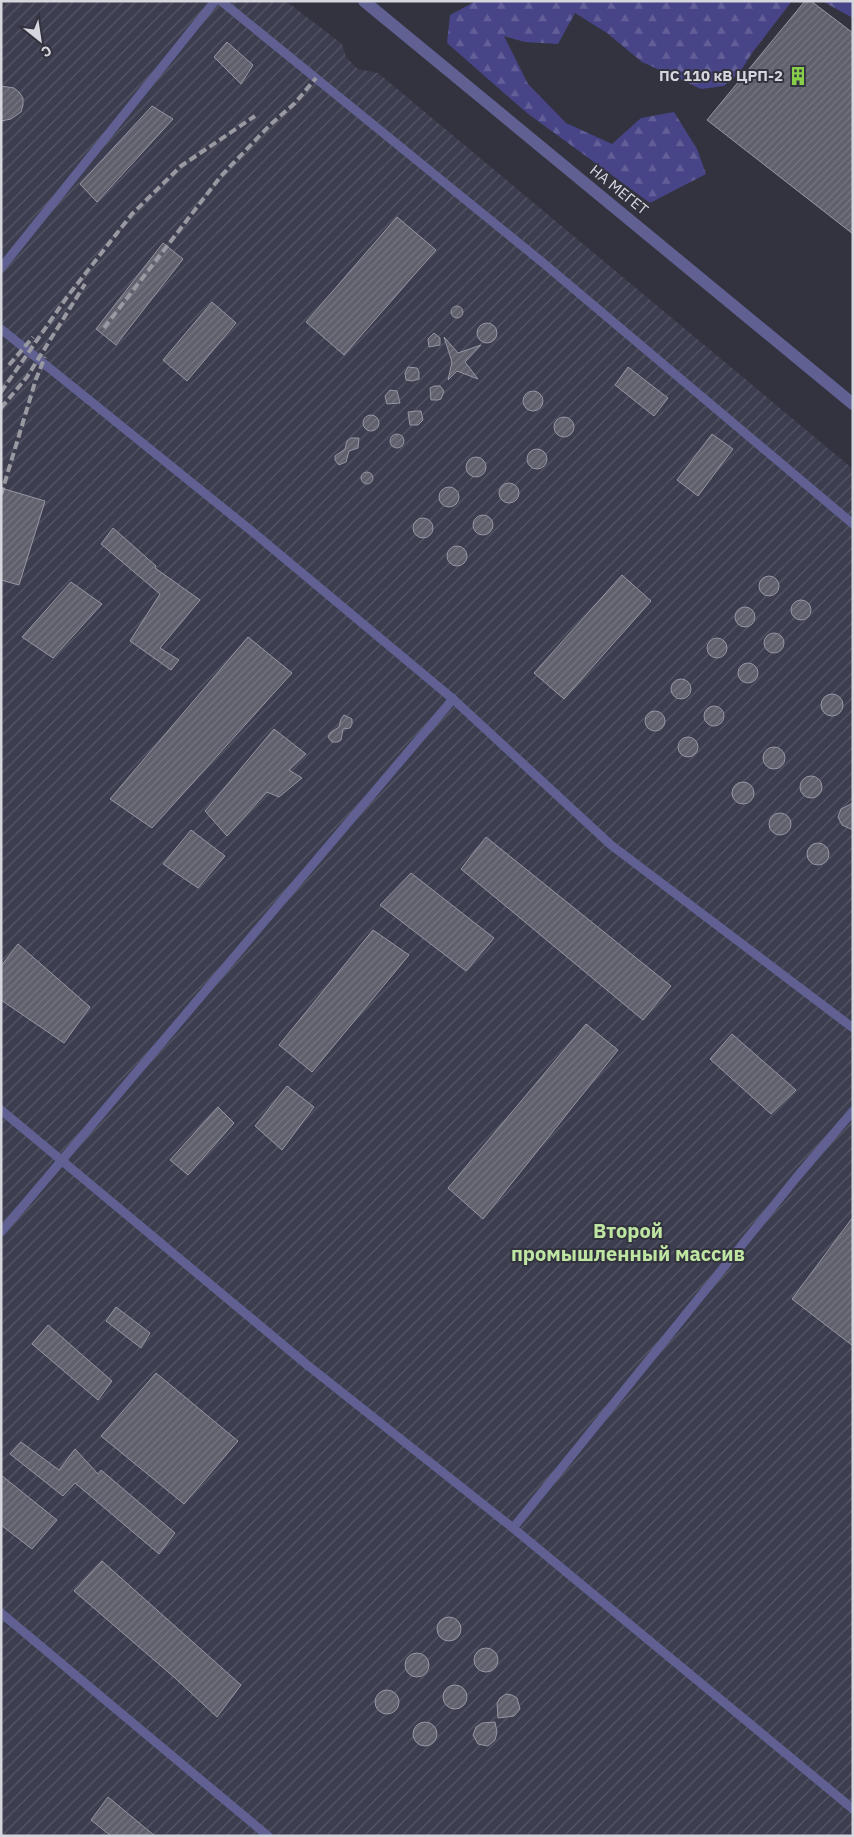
<svg xmlns="http://www.w3.org/2000/svg" width="854" height="1837" viewBox="0 0 854 1837" font-family="'IBM Plex Sans',sans-serif">
	<style>
		.industrial { fill: url(#industrial-furrows) }
		.forest { fill: url(#forest-firs) }
		.building { fill: url(#building-hatch); stroke: #9697a4 }
		.lines { fill: none; stroke-linecap: round; stroke-linejoin: round }
		.service { stroke: #606093; stroke-width: 9 }
		.tertiary { stroke: #606093; stroke-width: 12 }
		.rail { stroke: #9999a2; stroke-width: 4; stroke-dasharray: 8 4; stroke-linecap: butt }
		.labels { text-anchor: middle; stroke-width: 4; stroke-linejoin: round; paint-order: stroke }
		.poi-label { font-size: 15px; font-weight: bold; fill: #d6d7de; stroke: #33333f; text-anchor: end }
		.street-label { font-size: 15px; fill: #d6d7de; stroke: #33333f }
		.district-label { font-size: 20px; font-weight: bold; fill: #bee6a2; stroke: #33333f }
	</style>
	<defs>
		<pattern id="industrial-furrows" width="10" height="10" patternUnits="userSpaceOnUse" patternTransform="scale(1.25)"><rect width="10" height="10" fill="#3c3d4e"/><path d="M-1 1l2-2M0 10L10 0M9 11l2-2" fill="none" stroke="#575867"/></pattern>
		<pattern id="forest-firs" width="22" height="20" patternUnits="userSpaceOnUse" patternTransform="scale(1.25)"><rect width="22" height="20" fill="#474488"/><path d="M5 1l3.5 6h-7zM16 11l3.5 6h-7z" fill="#615e98"/></pattern>
		<pattern id="building-hatch" width="6" height="6" patternUnits="userSpaceOnUse" patternTransform="scale(1.25)"><rect width="6" height="6" fill="#5f606c"/><path d="M-1 1l2-2M0 6l6-6M5 7l2-2" fill="none" stroke="#757681"/></pattern>
	</defs>
	<rect width="100%" height="100%" fill="#33333f"/>
	<path class="industrial" d="M1,1H286L342,44L346,57L358,69L378,73L853,469V1836H1Z"/>
	<g class="forest">
		<path d="M476,1H792L752,53L740,72L724,86L701,89L642,62L607,33L575,13L558,44L525,42L504,36L528,84L566,123L612,144L641,118L674,112L697,149L706,174L650,203L527,113L447,43L450,15Z"/>
		<path d="M822,1H853V18Z"/>
	</g>
	<g class="building">
		<path d="M805,1H811L853,33V234L707,120Z"/>
		<path d="M227,42L253,65L241,84L214,57Z"/>
		<path d="M1,86L14,88L19,92L23,98V105L21,112L11,119L1,121Z"/>
		<path d="M152,106L173,119L97,202L80,184Z"/>
		<path d="M397,217L436,250L344,355L306,322Z"/>
		<path d="M163,243L183,259L116,345L96,329Z"/>
		<path d="M212,302L236,323L187,381L163,360Z"/>
		<circle cx="457" cy="312" r="6"/>
		<circle cx="487" cy="333" r="10"/>
		<path d="M434,333L440,338V345L429,347L428,339Z"/>
		<path d="M444,337L458,353L481,345L465,362L478,379L457,371L448,380L452,362Z"/>
		<path d="M408,367L417,368L419,372V379L412,381L406,380L405,373Z"/>
		<path d="M628,367L668,398L654,416L615,385Z"/>
		<path d="M434,386H440L444,391L441,399L438,400H431L430,388Z"/>
		<path d="M390,390L397,391L400,403L387,404L385,396Z"/>
		<circle cx="533" cy="401" r="10"/>
		<path d="M416,411H421L423,420L418,425H410L408,412Z"/>
		<circle cx="371" cy="423" r="8"/>
		<circle cx="564" cy="427" r="10"/>
		<circle cx="397" cy="441" r="7"/>
		<path d="M712,434L733,449L698,496L677,480Z"/>
		<path d="M351,438H359L358,448L349,451L346,462L339,465L335,460V456L345,449L347,441Z"/>
		<circle cx="537" cy="459" r="10"/>
		<circle cx="476" cy="467" r="10"/>
		<circle cx="367" cy="478" r="6"/>
		<circle cx="509" cy="493" r="10"/>
		<circle cx="449" cy="497" r="10"/>
		<path d="M1,488L45,501L19,585L1,580Z"/>
		<circle cx="483" cy="525" r="10"/>
		<circle cx="423" cy="528" r="10"/>
		<path d="M113,528L156,566L155,568L200,600L160,648L179,660L171,670L130,641L160,594L101,544Z"/>
		<circle cx="457" cy="556" r="10"/>
		<path d="M622,575L651,601L564,699L534,673Z"/>
		<circle cx="769" cy="586" r="10"/>
		<path d="M71,582L102,604L53,658L22,637Z"/>
		<circle cx="801" cy="610" r="10"/>
		<circle cx="745" cy="617" r="10"/>
		<circle cx="774" cy="643" r="10"/>
		<path d="M248,637L292,673L152,828L110,799Z"/>
		<circle cx="717" cy="648" r="10"/>
		<circle cx="748" cy="673" r="10"/>
		<circle cx="681" cy="689" r="10"/>
		<circle cx="832" cy="705" r="11"/>
		<circle cx="714" cy="716" r="10"/>
		<circle cx="655" cy="721" r="10"/>
		<path d="M344,715L352,719V724L350,728L343,729L341,740L338,742H332L328,737L330,733L339,727L341,719Z"/>
		<path d="M274,729L306,754L289,770L302,778L279,797L267,792L227,836L205,811Z"/>
		<circle cx="688" cy="747" r="10"/>
		<circle cx="774" cy="758" r="11"/>
		<circle cx="811" cy="787" r="11"/>
		<circle cx="743" cy="793" r="11"/>
		<path d="M853,803V830L842,825L838,817L841,809Z"/>
		<circle cx="780" cy="824" r="11"/>
		<path d="M191,830L225,856L198,888L163,864Z"/>
		<path d="M486,837L671,986L643,1020L461,869Z"/>
		<circle cx="818" cy="854" r="11"/>
		<path d="M411,873L494,938L466,971L380,905Z"/>
		<path d="M373,930L409,955L312,1072L279,1045Z"/>
		<path d="M18,944L90,1007L64,1043L1,1000V966Z"/>
		<path d="M586,1024L618,1050L483,1219L448,1188Z"/>
		<path d="M732,1034L796,1090L771,1114L710,1059Z"/>
		<path d="M287,1086L314,1107L282,1150L255,1126Z"/>
		<path d="M218,1107L234,1123L188,1175L170,1160Z"/>
		<path d="M853,1217V1346L792,1299Z"/>
		<path d="M116,1307L150,1333L141,1348L106,1321Z"/>
		<path d="M48,1325L112,1381L98,1400L32,1344Z"/>
		<path d="M156,1373L238,1441L184,1504L101,1436Z"/>
		<path d="M21,1442L59,1470L75,1449L98,1474L101,1470L175,1533L159,1554L75,1483L63,1496L10,1454Z"/>
		<path d="M1,1475L57,1520L32,1549L1,1525Z"/>
		<path d="M102,1561L241,1685L217,1717L175,1678L74,1591Z"/>
		<circle cx="449" cy="1629" r="12"/>
		<circle cx="486" cy="1660" r="12"/>
		<circle cx="417" cy="1665" r="12"/>
		<circle cx="455" cy="1697" r="12"/>
		<circle cx="387" cy="1702" r="12"/>
		<path d="M506,1694L512,1695L517,1698L520,1709L514,1716L498,1718L497,1703L500,1698Z"/>
		<path d="M495,1722L497,1732L495,1740L488,1746L478,1744L473,1735L476,1727L482,1723Z"/>
		<circle cx="425" cy="1734" r="12"/>
		<path d="M108,1797L155,1836H111L91,1820Z"/>
	</g>
	<g class="lines">
		<g class="service">
			<path d="M221,1L542,262L853,524"/>
			<path d="M1,268L215,1"/>
			<path d="M1,329L254,533L453,699L611,845L853,1028"/>
			<path d="M1,1110L306,1364L513,1528L796,1178L853,1111"/>
			<path d="M1,1232L453,699"/>
			<path d="M513,1528L853,1809"/>
			<path d="M1,1613L268,1836"/>
		</g>
		<path class="tertiary" d="M364,1L853,404"/>
		<g class="rail">
			<path d="M104,328L221,176L270,125L295,103L316,78"/>
			<path d="M9,365L33,337"/>
			<path d="M1,392L67,297L132,214L181,166L255,116"/>
			<path d="M1,408L27,377L85,284"/>
			<path d="M1,495L36,379L45,357"/>
		</g>
	</g>
	<defs>
		<g id="building-bare" transform="scale(1.5)"><path d="M-4-6H4V6H1V3H-1V6H-4ZM-2.5-4.3h1.7v1.8h-1.7ZM.8-4.3h1.7v1.8H.8ZM-2.5-1h1.7V.8h-1.7ZM.8-1h1.7V.8H.8Z" fill="#88cf49" stroke="#33333f" stroke-width="2.5" paint-order="stroke"/></g>
	</defs>
	<g fill-rule="evenodd">
		<use href="#building-bare" x="798" y="76"/>
	</g>
	<g class="labels">
		<g class="poi-label">
			<text x="783" y="81">ПС 110 кВ ЦРП-2</text>
		</g>
		<g class="street-label">
			<text transform="translate(619 190) rotate(39)" y="5">НА МЕГЕТ</text>
		</g>
		<g class="district-label">
			<text x="628" y="1238">Второй<tspan x="628" dy="23">промышленный массив</tspan></text>
		</g>
	</g>
	<rect width="854" height="1837" fill="none" stroke="#d6d7de" stroke-width="5"/>
	<g transform="translate(40 40) rotate(150)" stroke="#33333f" stroke-width="4" paint-order="stroke">
	<path d="M0-4L9 19L0 12L-9 19Z" fill="#d6d7de"/>
	<text y="-8" font-size="14" font-weight="bold" text-anchor="middle" fill="#d6d7de">С</text>
	</g>
</svg>
